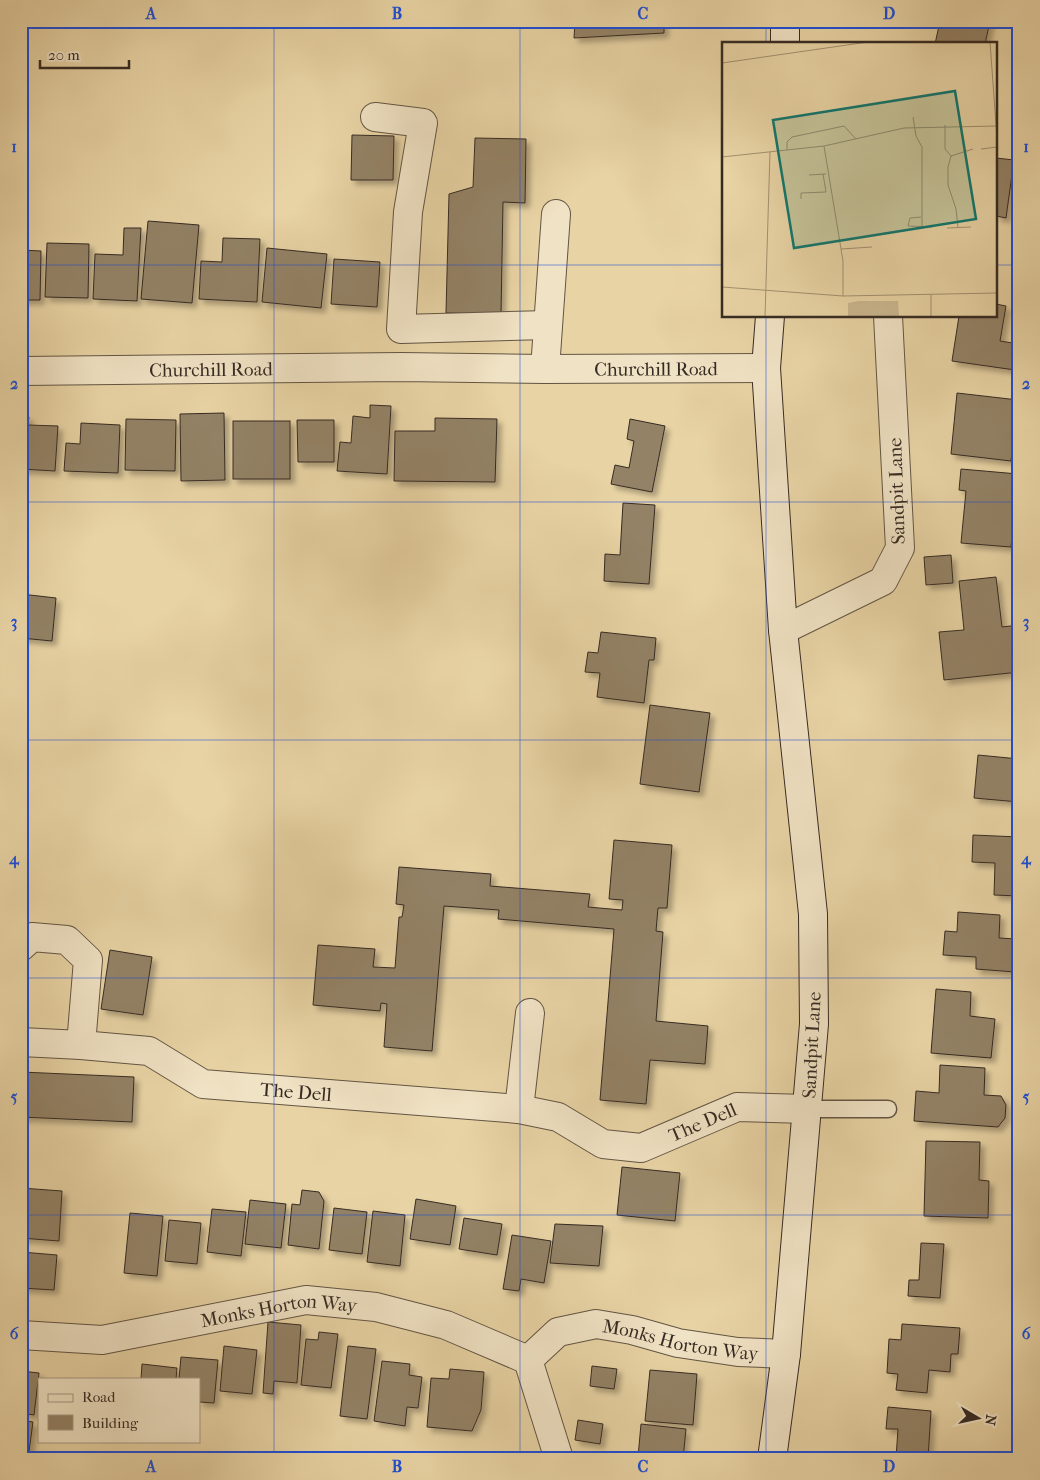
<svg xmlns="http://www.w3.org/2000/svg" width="1040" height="1480" viewBox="0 0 1040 1480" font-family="'IM FELL French Canon',serif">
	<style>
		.building { fill: #938266; stroke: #362b23; filter: url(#shadow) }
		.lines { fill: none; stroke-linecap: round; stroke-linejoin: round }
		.lane-casing { stroke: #625543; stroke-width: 19 }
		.street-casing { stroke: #625543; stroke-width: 30 }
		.secondary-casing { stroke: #362b23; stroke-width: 30 }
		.lane { stroke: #f0e2c4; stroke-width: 16 }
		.street { stroke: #f0e2c4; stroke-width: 28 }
		.secondary { stroke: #f0e2c4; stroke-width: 28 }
		.grid { fill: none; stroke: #1d4ed8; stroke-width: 1; stroke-opacity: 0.55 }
		.labels { text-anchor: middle; stroke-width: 4; stroke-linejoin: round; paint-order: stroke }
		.street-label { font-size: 19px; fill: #362b23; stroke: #f0e2c4 }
		.inset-road { fill: none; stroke: #a19070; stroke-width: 1 }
		.view { fill: #0f766e; fill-opacity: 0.15; stroke: #0f766e; stroke-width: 2.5 }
		.inset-edge { fill: none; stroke: #362b23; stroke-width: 2.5 }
		.neatline { fill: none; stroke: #1d4ed8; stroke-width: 2 }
		.grid-label { font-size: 16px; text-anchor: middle; font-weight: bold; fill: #1d4ed8 }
	</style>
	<defs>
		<filter id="shadow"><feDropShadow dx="4.5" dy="4.5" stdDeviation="2.5" flood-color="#0004"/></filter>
	</defs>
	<rect width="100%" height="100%" fill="#e8d3a4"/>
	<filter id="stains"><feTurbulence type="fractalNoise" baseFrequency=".004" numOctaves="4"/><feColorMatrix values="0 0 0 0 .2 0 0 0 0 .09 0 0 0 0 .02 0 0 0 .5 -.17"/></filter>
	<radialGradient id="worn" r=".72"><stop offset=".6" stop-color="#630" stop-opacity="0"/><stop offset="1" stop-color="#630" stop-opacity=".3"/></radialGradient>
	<g class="building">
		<path d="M575,21H664V33L574,38Z"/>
		<path d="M940,21H990L985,44H935Z"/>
		<path d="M352,135L394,136L393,180H351Z"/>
		<path d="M475,138L526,139L525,203L503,202L501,314L446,313L449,194L473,187Z"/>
		<path d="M996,158L1014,160L1006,218L996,216Z"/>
		<path d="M148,221L199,225L192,303L141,299Z"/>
		<path d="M124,228H141L137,301L93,299L95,254L123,255Z"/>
		<path d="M223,238L260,239L257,302L199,299L201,261L222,262Z"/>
		<path d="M47,243L89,244L88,298L45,297Z"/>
		<path d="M267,248L327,254L321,308L262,302Z"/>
		<path d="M21,250L41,251L40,300H21Z"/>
		<path d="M334,259L380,262L377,307L331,304Z"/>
		<path d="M996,304L1006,306L1000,341L1019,344L1015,370L952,361L959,316H996Z"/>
		<path d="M957,393L1018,400L1011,461L951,454Z"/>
		<path d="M370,405L391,406L387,474L337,471L340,442L351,443L353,416L370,418Z"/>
		<path d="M224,413L225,480L181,481L180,414Z"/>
		<path d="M21,416L29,417L28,425L58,426L55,471L21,469Z"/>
		<path d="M435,418L497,419L495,482L394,481L395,431H435Z"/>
		<path d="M126,419L176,420L175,471L125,470Z"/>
		<path d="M630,419L665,426L652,492L611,484L615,465L629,468L634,441L627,439Z"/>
		<path d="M297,420H334V462H298Z"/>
		<rect x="233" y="421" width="57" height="58"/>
		<path d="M81,423L120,425L118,473L64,471L66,443L80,444Z"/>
		<path d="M961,469L1018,474L1011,547L961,543L966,491L959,490Z"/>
		<path d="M623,503L655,505L649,584L604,581L605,554L620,555Z"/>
		<path d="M951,555L953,583L926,585L924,557Z"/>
		<path d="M996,577L1002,627L1019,625V672L944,680L939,632L964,630L959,581Z"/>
		<path d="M21,594L56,598L52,641L21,638Z"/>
		<path d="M601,632L656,638L654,660H649L644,703L597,697L600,673L585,672L588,652L598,653Z"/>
		<path d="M650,705L710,713L699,792L640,784Z"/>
		<path d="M978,755L1019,759V802L974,798Z"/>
		<path d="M973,835L1019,837V896L994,895L995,863L972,862Z"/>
		<path d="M614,840L672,845L667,908H658L656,931L663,932L656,1021L708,1026L705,1064L650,1060L646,1104L600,1100L614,929L498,919L499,910L444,906L432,1051L384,1047L387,1004L381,1003L380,1011L313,1005L318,945L375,949L373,967L395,968L399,917H402L404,905L396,904L399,867L491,874L490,886L590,894L588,907L622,910L623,900L609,899Z"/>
		<path d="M958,912L1000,915L999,938L1017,939L1015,972L976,969V957L943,955L945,931L957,932Z"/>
		<path d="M110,950L152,957L143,1015L101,1009Z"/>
		<path d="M936,989L971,992L970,1016L995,1019L991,1058L931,1053Z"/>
		<path d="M940,1065L985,1068L984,1095L1001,1096L1006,1105L1005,1118L998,1127L914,1121L916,1091L939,1093Z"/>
		<path d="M21,1072L134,1077L132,1122L21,1117Z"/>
		<path d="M926,1141L980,1142L979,1180L989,1181L988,1218L924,1216Z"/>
		<path d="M622,1167L680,1173L675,1221L617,1215Z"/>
		<path d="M21,1188L62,1191L59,1241L21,1238Z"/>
		<path d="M302,1190L319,1192L324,1201L319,1249L288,1245L292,1204L300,1205Z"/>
		<path d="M416,1199L456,1206L450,1245L410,1239Z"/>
		<path d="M250,1200L286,1204L281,1248L245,1244Z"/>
		<path d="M334,1208L367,1212L362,1254L329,1250Z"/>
		<path d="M212,1209L246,1212L241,1256L207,1252Z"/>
		<path d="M373,1211L405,1215L400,1266L367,1262Z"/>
		<path d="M130,1213L163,1216L157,1276L124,1273Z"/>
		<path d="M464,1218L502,1224L497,1255L459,1249Z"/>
		<path d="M169,1220L201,1223L197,1264L165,1261Z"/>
		<path d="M555,1224L603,1226L599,1266L550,1263Z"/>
		<path d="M512,1235L551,1241L544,1283L521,1279L519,1291L503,1289Z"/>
		<path d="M921,1243L944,1244L940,1298L908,1296L909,1280H919Z"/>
		<path d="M21,1252L57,1255L54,1290L21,1288Z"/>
		<path d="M268,1322L301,1325L297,1383L274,1381L273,1394L263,1393Z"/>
		<path d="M902,1324L960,1328L958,1354H951L950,1372L929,1370L927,1393L896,1390L898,1374L887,1373L889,1339L901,1340Z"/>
		<path d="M319,1332L338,1334L331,1388L301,1385L306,1339L318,1340Z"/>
		<path d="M224,1346L257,1350L252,1394L220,1391Z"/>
		<path d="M348,1346L376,1349L367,1419L340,1416Z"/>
		<path d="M181,1357L218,1360L214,1403L199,1402V1379H179Z"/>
		<path d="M382,1361L410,1364L409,1375L422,1377L418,1408L407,1407L405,1426L374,1421Z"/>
		<path d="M142,1364L177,1368L176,1379H141Z"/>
		<path d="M592,1366L617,1369L614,1389L590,1386Z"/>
		<path d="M450,1369L484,1372L481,1410L472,1431L427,1427L431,1378L449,1379Z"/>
		<path d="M650,1370L697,1374L693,1425L645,1421Z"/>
		<path d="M21,1371L39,1373L34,1415L21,1413Z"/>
		<path d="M888,1407L931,1411L928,1459L896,1458L898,1429H886Z"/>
		<path d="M21,1420L33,1422L28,1459H21Z"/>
		<path d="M578,1420L603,1424L600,1444L575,1440Z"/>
		<path d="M641,1424L686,1429L683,1459L638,1457Z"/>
	</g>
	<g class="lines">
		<g class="lane-casing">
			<path id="lane" d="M807,1109H888"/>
		</g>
		<g class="street-casing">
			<g id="street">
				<path d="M375,117L423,123L408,212L401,329L548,325"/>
				<path d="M545,369L556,214"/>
				<path id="s1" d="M21,371L401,367L545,369L766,368"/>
				<path d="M783,630L883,581L900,548L888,316"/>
				<path d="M21,947L32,937L67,940L88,960L81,1045"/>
				<path id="s2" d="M21,1042L81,1045L149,1051L203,1084L519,1109L558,1117L603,1144L641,1148L737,1107L807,1109"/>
				<path d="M519,1109L530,1013"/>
				<path id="s3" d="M21,1335L102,1340L306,1300L376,1307L446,1325L528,1360L559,1459"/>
				<path id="s4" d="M528,1360L558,1332L596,1324L632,1330L678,1343L738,1352L786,1354"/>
			</g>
		</g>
		<g class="secondary-casing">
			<g id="secondary">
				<path d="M785,44V21"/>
				<path d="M770,316L766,368L783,630L813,914L814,1024L786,1354L772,1459"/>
			</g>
		</g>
		<use href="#lane" class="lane"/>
		<use href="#street" class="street"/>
		<use href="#secondary" class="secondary"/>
	</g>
	<path class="grid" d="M274,21V1459M520,21V1459M766,21V44M21,265H724M996,265H1019M766,316V1459M21,502H1019M21,740H1019M21,978H1019M21,1215H1019"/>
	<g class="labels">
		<g class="street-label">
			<text dy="7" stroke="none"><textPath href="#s1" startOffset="190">Churchill Road</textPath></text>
			<text dy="7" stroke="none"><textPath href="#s1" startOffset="635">Churchill Road</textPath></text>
			<text transform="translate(896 491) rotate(-92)" y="7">Sandpit Lane</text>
			<text transform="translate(811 1045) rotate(-87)" y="7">Sandpit Lane</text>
			<text dy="7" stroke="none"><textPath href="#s2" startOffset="285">The Dell</textPath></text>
			<text dy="7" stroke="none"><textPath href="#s2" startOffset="706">The Dell</textPath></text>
			<text dy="7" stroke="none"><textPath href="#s3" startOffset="261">Monks Horton Way</textPath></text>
			<text dy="7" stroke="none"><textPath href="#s4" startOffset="166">Monks Horton Way</textPath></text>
		</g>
	</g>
	<g transform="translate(722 42)">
		<rect width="275" height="275" fill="#e8d3a4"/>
		<path d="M137,259H176L177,275H126V261Z" fill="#cab68e"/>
		<path class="inset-road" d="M268,0L275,96M0,21L146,0M191,75L194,94L200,105V187M223,83V107L229,114M102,104L121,219V254M259,107L275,105M65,108V100L70,95L122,84L134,97M0,115L102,104L182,86L275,84M87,133L104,132M79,157V151L104,150L101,132M199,175L188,176L186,184L210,185M236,185L234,167L226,143V125L229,114L251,107M225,186L249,185M119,207L150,205M0,245L121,254L275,251M43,275L48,110M209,275V253"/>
		<path class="view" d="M233,49L254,177L72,206L51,78Z"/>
		<rect width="275" height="275" class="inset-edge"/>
	</g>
	<rect width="1040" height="1480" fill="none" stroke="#e8d3a4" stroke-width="55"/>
	<rect x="38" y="1378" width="162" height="65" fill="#f0e2c4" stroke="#a69984"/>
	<rect x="48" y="1394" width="25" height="8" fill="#f0e2c4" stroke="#a69984"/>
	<text x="82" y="1402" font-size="15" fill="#362b23">Road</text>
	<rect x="48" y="1415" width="25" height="15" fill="#938266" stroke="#a69984"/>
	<text x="82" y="1428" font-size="15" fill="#362b23">Building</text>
	<g transform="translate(978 1418) rotate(99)" stroke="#f0e2c4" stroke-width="4" paint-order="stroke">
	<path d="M0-4L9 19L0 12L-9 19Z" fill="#362b23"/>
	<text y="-8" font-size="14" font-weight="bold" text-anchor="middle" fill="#362b23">N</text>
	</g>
	<path d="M40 60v8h89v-8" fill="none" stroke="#362b23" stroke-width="2.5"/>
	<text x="48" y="60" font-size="15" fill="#362b23" stroke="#f0e2c4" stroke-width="4" paint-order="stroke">20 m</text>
	<rect x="28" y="28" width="984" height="1424" class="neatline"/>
	<g class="grid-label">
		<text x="151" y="19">A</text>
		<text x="397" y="19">B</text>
		<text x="643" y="19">C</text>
		<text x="889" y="19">D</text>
		<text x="14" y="152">1</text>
		<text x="1026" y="152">1</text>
		<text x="14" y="389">2</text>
		<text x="1026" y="389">2</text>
		<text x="14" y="627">3</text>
		<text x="1026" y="627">3</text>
		<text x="14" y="864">4</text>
		<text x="1026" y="864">4</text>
		<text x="14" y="1102">5</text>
		<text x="1026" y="1102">5</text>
		<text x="14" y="1339">6</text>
		<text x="1026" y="1339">6</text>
		<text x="151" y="1472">A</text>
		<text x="397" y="1472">B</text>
		<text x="643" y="1472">C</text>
		<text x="889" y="1472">D</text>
	</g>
	<rect width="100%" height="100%" filter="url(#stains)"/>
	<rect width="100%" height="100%" fill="url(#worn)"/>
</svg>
